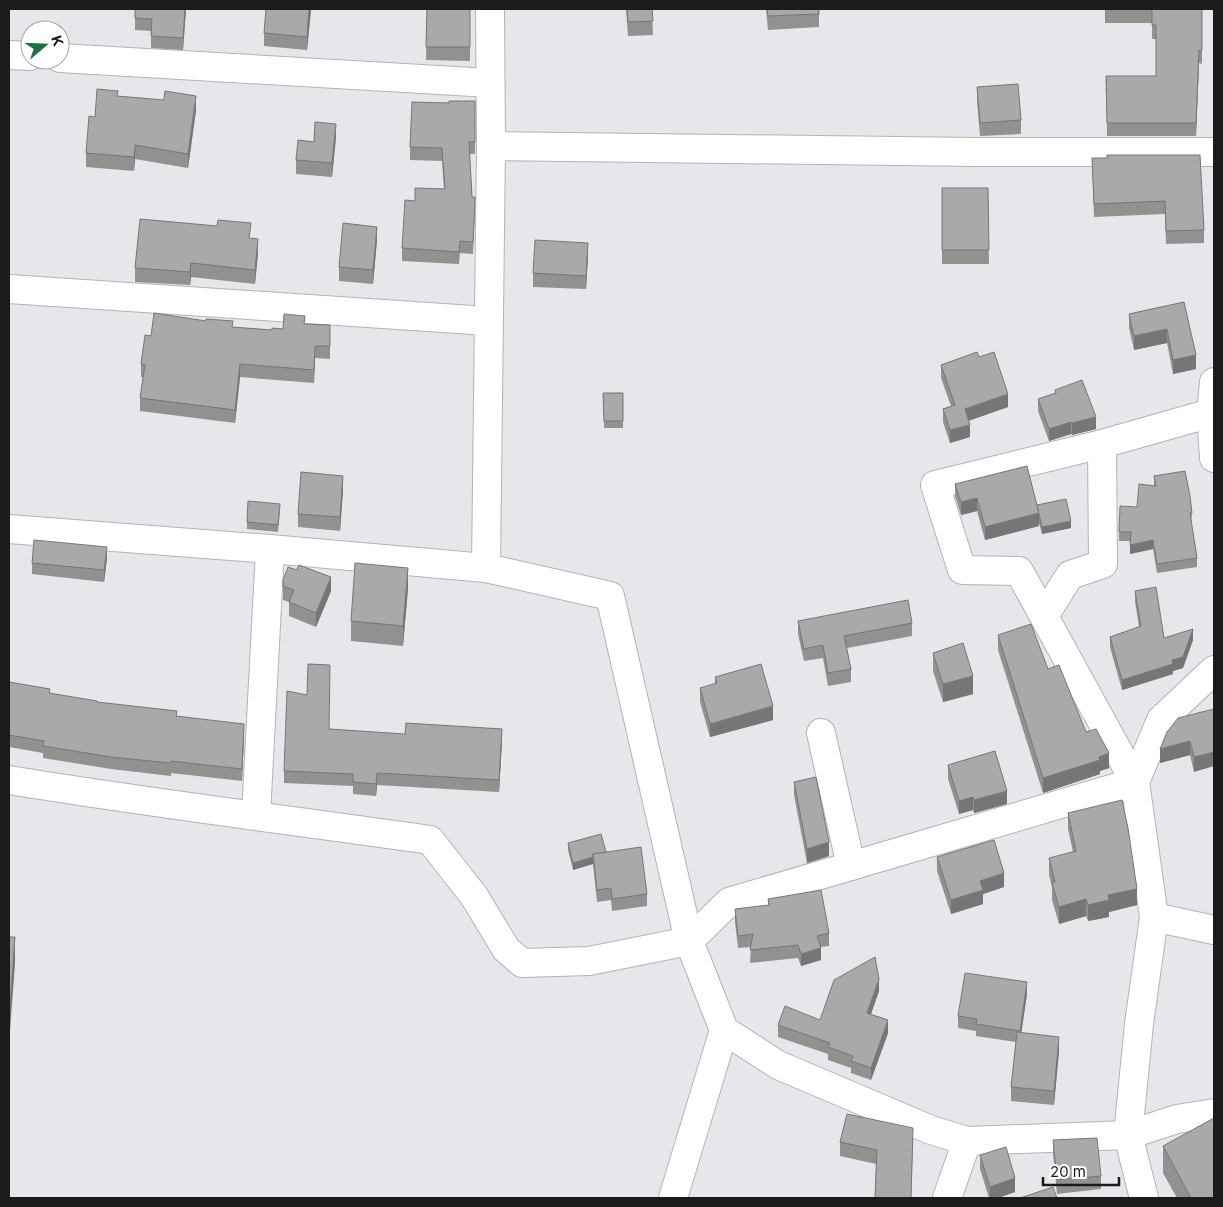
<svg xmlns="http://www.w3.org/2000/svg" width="1223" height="1207" viewBox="0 0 1223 1207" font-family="Inter,sans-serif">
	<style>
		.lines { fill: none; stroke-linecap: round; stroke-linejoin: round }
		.minor-casing { stroke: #b3b3b7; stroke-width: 30 }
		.minor { stroke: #fff; stroke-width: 28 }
		.wall { fill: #909290 }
		.shaded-wall { fill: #757776 }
		.building { fill: #a7aaa8; stroke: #757776 }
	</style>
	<rect width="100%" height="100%" fill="#e7e6ea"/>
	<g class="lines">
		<g class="minor-casing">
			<g id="minor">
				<path d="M490,9L491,146L486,568L610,596L689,941L724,1030L778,1065L931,1130L967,1141L1128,1135L1177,1119L1214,1113"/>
				<path d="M9,55L30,56"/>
				<path d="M60,58L490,83"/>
				<path d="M491,146L976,152H1214"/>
				<path d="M9,289L488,321"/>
				<path d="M1214,382L1211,413L1214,458"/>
				<path d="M9,529L270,549L486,568"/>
				<path d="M1044,616L1070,575L1103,564L1102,444L1211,413"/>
				<path d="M821,733L851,866"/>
				<path d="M9,780C149,803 290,820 430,840L474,896L506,949L522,963L589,961L689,941L729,902L1135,782L1019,571L962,570L935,485L1102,444"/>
				<path d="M256,815L270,549"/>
				<path d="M1154,917L1214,930"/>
				<path d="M673,1198L724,1030"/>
				<path d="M947,1198L967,1141"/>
				<path d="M1144,1198L1128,1135L1139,1024L1154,917L1135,782L1161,720L1214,670"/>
			</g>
		</g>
		<use href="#minor" class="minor"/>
	</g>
	<g class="wall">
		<path d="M186,9L183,50L151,48V31L135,30V18Z"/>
		<path d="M266,9H311L307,50L264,46V33Z"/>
		<path d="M427,9H470V61L426,60Z"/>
		<path d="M626,9H652L653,35L628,36Z"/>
		<path d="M766,9H819V27L768,30Z"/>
		<path d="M1105,9H1202V64L1199,63L1196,136H1107L1106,76H1156V39H1152V23H1105Z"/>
		<path d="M977,87L1021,120V134L980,136L977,101Z"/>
		<path d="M118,96L196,110L188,168L135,159L134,171L86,167V153L95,117Z"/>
		<path d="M475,101V154H469L472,197L475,209L473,254L460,253L459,264L402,261V248L415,201L444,189L442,161L410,160V147L449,103Z"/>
		<path d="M336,137L332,177L296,174V160Z"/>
		<path d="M1092,158H1107L1204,230V243L1166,244L1165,214L1094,217Z"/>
		<path d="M942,188H988L989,264H942Z"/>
		<path d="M251,238L258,253L255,284L191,277L190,285L135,282V268Z"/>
		<path d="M377,240L373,284L339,281V267Z"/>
		<path d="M588,256L586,289L533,287V273Z"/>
		<path d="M1184,302L1196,369L1173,374L1167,343L1134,350L1129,328V314Z"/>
		<path d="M305,324L330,338V359L315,358L314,383L240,377L235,423L140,411V398L143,377H141V364L151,336L233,327L272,330L283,329Z"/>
		<path d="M979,357L1008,407L968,421L970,437L950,443L943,422V409L951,406L941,378V365Z"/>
		<path d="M1055,390L1096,429L1072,435L1071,434L1049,441L1038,411V399L1055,393Z"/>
		<path d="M603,393H623V428H604Z"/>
		<path d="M1154,476L1192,513L1191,522L1197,558V567L1157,573L1153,549L1130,554V541H1119V532L1137,507L1154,485Z"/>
		<path d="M955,484L1037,505L1071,528L1042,534L1039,523V526L985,540L977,511L961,515L955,496Z"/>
		<path d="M343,490L340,531L298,527V514Z"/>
		<path d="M280,511L278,532L247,529V522Z"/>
		<path d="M107,558L104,582L32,574V563Z"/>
		<path d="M283,580L331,591L316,627L289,616V602L283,600Z"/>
		<path d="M408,588L403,646L351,641V621Z"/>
		<path d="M1135,591L1164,638L1193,640L1183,668L1173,671V674L1122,690L1110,647V637L1139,627L1135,601Z"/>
		<path d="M798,621L912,623V636L847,648L851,669V682L828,686L823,658L804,661L798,634Z"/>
		<path d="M998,635L1048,669L1086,732L1109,768L1100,771V774L1043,793L998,650Z"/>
		<path d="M933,653L973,694L943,702L933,671Z"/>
		<path d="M715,677L773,720L710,737L700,702V688L715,684Z"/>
		<path d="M9,682L50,693L177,717L244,736L242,781L171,773V776L111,769L43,758V753L9,747Z"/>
		<path d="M1214,709L1194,772L1190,755L1160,763Z"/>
		<path d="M329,729L502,741L499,792L377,785L376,796L353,794V786L284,783V771Z"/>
		<path d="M948,765L1007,804L974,813L973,810L959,814L948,779Z"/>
		<path d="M794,782L829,856L807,863L794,795Z"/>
		<path d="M1068,813L1137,905L1109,912V917L1088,921L1086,916L1059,924L1052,900V887L1049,875V858L1073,852L1068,829Z"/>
		<path d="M568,843L606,852L647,894V906L612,911L611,900L597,902L593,864L573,870L568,850Z"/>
		<path d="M937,857L1004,887L983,894V904L951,914L937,871Z"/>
		<path d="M768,899L829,933V946L820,947L821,960L801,966L798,958L750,963L751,947L738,948L735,922V909L768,906Z"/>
		<path d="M879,991L871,1014L888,1033L871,1080L851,1073V1068L828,1060V1054L778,1037V1025L820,1020Z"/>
		<path d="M1027,994L1021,1032L1059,1051L1054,1105L1011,1101V1087L1016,1042L976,1036V1031L958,1028V1016Z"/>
		<path d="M1053,1140L1101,1176V1189L1057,1194L1053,1153Z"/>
		<path d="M840,1142H913L911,1198H875L876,1164L840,1156Z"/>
		<path d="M1163,1146L1214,1198H1177L1163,1173Z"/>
		<path d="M980,1155L1015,1192L998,1198H989L980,1169Z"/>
	</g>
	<g class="shaded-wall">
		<path d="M185,9H186L183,50V38Z"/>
		<path d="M309,9H311L307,50V37Z"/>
		<path d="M1199,50V63L1196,136V123Z"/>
		<path d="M196,96V110L188,168V154Z"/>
		<path d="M336,124V137L332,177V163Z"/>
		<path d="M135,145V159L134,171V157Z"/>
		<path d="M377,227V240L373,284V270Z"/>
		<path d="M258,239V253L255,284V270Z"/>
		<path d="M588,243V256L586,289V276Z"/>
		<path d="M191,263V277L190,285V272Z"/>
		<path d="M1167,329V343L1134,350V336Z"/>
		<path d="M315,346V358L314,383V370Z"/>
		<path d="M1196,355V369L1173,374V360Z"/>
		<path d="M240,364V377L235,423V410Z"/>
		<path d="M1008,394V407L965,422V409Z"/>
		<path d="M1096,417V429L1072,435V423Z"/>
		<path d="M1071,422V434L1049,441V429Z"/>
		<path d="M970,425V437L950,443V430Z"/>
		<path d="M343,476V490L340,531V517Z"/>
		<path d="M977,498V511L961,515V502Z"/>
		<path d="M1039,513V526L985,540V527Z"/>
		<path d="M1071,521V528L1042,534V527Z"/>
		<path d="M1153,540V549L1130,554V545Z"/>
		<path d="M107,547V558L104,582V570Z"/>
		<path d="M408,568V588L403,646V626Z"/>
		<path d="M331,577V591L316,627V613Z"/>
		<path d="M1193,629V640L1183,668L1173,671V674L1122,690V680L1172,660Z"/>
		<path d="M973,676V694L943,702V684Z"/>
		<path d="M773,706V720L710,737V724Z"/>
		<path d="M244,724V736L242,781V769Z"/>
		<path d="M502,729V741L499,792V780Z"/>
		<path d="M1190,741V755L1160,763V749Z"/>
		<path d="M1214,752V766L1194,772V757Z"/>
		<path d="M1109,753V768L1100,771V774L1043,793V778Z"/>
		<path d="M377,773V785L376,796V784Z"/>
		<path d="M1007,791V804L974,813V800Z"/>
		<path d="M973,797V810L959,814V801Z"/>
		<path d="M829,842V856L807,863V849Z"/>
		<path d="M593,857V864L573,870V863Z"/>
		<path d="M1004,873V887L983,894V904L951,914V900L980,881Z"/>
		<path d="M1137,889V905L1109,912V917L1088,921V905L1108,895Z"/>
		<path d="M1086,899V916L1059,924V907Z"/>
		<path d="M15,937V964L9,1044V1017Z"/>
		<path d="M821,948V960L801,966V954Z"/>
		<path d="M879,979V991L867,1025V1013Z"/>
		<path d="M1027,982V994L1020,1043V1031Z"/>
		<path d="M888,1020V1033L871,1080V1068Z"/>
		<path d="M1059,1037V1051L1054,1105V1091Z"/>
		<path d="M1015,1178V1192L998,1198H990V1187Z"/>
	</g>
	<g class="building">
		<path d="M135,9H185L183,38L151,36L152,19L135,18Z"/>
		<path d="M266,9H309L307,37L264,33Z"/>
		<path d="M427,9H470V47H426Z"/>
		<path d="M627,9H652L653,21L628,22Z"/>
		<path d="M767,9H819V14L768,16Z"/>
		<path d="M1105,9H1202V50H1199L1196,123H1107L1106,76H1156V25H1152V9Z"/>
		<path d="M1018,84L1021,120L980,123L977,87Z"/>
		<path d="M97,89L118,91L117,96L164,100L165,91L196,96L188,154L135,145L134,157L86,153L89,116L95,117Z"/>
		<path d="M449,101H475V142H469L472,197H475L473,242L460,241L459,252L402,248L405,200L415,201V188L445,189L442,148L410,147L412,102L449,103Z"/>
		<path d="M315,122L336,124L332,163L296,160L298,140L314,142Z"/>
		<path d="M1107,155H1200L1204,230L1166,231L1165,201L1094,204L1092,158H1107Z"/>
		<path d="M942,188H988L989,250H942Z"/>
		<path d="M140,219L217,226L218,220L251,223L249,238L258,239L255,270L191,263L190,272L135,268Z"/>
		<path d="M343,223L377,227L373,270L339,267Z"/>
		<path d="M535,240L588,243L586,276L533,273Z"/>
		<path d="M1184,302L1196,355L1173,360L1167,329L1134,336L1129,314Z"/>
		<path d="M154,313L206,321V319L233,321L232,327L272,330V328L283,329L284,314L305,316L304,324L330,325V346H315L314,370L240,364L235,410L140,398L145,365L141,364L145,335L151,336Z"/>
		<path d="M977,352L979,357L994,352L1008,394L965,409L970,425L950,430L943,409L955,405L941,365Z"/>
		<path d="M1082,380L1096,417L1072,423L1071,422L1049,429L1038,399L1056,393L1055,390Z"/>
		<path d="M603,393H623V421H604Z"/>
		<path d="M1027,466L1039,513L985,527L977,498L961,502L955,484Z"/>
		<path d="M1185,471L1190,496L1192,513H1190L1197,558L1157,564L1153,540L1130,545L1131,532H1119L1120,506L1137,507L1139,484L1156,486L1154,476Z"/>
		<path d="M301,472L343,476L340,517L298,514Z"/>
		<path d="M1066,499L1071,521L1042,527L1037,505Z"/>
		<path d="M248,501L280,504L278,525L247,522Z"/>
		<path d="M34,540L107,547L104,570L32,563Z"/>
		<path d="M355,563L408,568L403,626L351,621Z"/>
		<path d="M299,565L331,577L316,613L289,602L294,590L283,586V580L288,567L297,570Z"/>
		<path d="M1156,587L1164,638L1193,629L1183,657L1172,660L1173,664L1122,680L1110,637L1141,626L1135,591Z"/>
		<path d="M908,600L912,623L844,636L851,669L828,673L823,645L804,649L798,621Z"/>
		<path d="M1031,624L1048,669L1059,665L1086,732L1096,729L1109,753L1099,757L1100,760L1043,778L998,635Z"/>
		<path d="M963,643L973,676L943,684L933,653Z"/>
		<path d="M308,664L330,665L329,729L405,734L406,723L502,729L499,780L377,773L376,784L353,782V774L284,771L287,691L307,695Z"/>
		<path d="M761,664L773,706L710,724L700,688L717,683L715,677Z"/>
		<path d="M9,682L50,689L49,693L97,701V702L177,711L176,716L244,724L242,769L171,761V763L111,757L43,746L44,741L9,735Z"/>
		<path d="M1214,709V752L1194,757L1190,741L1160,749L1167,732L1178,718Z"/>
		<path d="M995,751L1007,791L974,800L973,797L959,801L948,765Z"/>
		<path d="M816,777L829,842L807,849L794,782Z"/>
		<path d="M1122,800L1128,828L1137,889L1108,895L1109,900L1088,905L1086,899L1059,907L1052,883L1055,882L1049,858L1076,851L1068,813Z"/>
		<path d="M601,834L606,852L593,854V857L573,863L568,843Z"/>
		<path d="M994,840L1004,873L980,881L983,890L951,900L937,857Z"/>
		<path d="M641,847L647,894L612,899L611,888L597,890L593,854Z"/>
		<path d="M821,890L829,933L817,936L821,948L801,954L798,945L750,950L753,934L738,936L735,909L769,905L768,899Z"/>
		<path d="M9,937H15L9,1017Z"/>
		<path d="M875,957L879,979L867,1013L888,1020L871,1068L851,1061L853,1056L828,1047L830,1043L778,1025L785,1006L820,1020L834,980Z"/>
		<path d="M965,973L1027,982L1020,1031L976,1024L977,1019L958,1016Z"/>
		<path d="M1017,1032L1059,1037L1054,1091L1011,1087Z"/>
		<path d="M847,1114L913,1128L911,1198H875L877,1150L840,1142Z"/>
		<path d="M1214,1118V1198H1191L1163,1146Z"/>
		<path d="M1097,1138L1101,1176L1057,1180L1053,1140Z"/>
		<path d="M1006,1147L1015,1178L990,1187L980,1155Z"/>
		<path d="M1053,1187L1057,1198H1020Z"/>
	</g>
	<rect width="1223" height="1207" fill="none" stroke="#1b1b1c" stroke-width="20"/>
	<g transform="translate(45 45) rotate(71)"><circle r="24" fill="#ffffff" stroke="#a4a4a4"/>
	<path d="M0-4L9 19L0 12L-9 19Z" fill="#1e7040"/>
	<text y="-8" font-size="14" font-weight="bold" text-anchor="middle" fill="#1b1b1c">K</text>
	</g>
	<path d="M1043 1177v8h76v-8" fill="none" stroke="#1b1b1c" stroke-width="2.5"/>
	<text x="1050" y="1177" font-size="15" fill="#1b1b1c" stroke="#ffffff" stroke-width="4" paint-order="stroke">20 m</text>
</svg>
